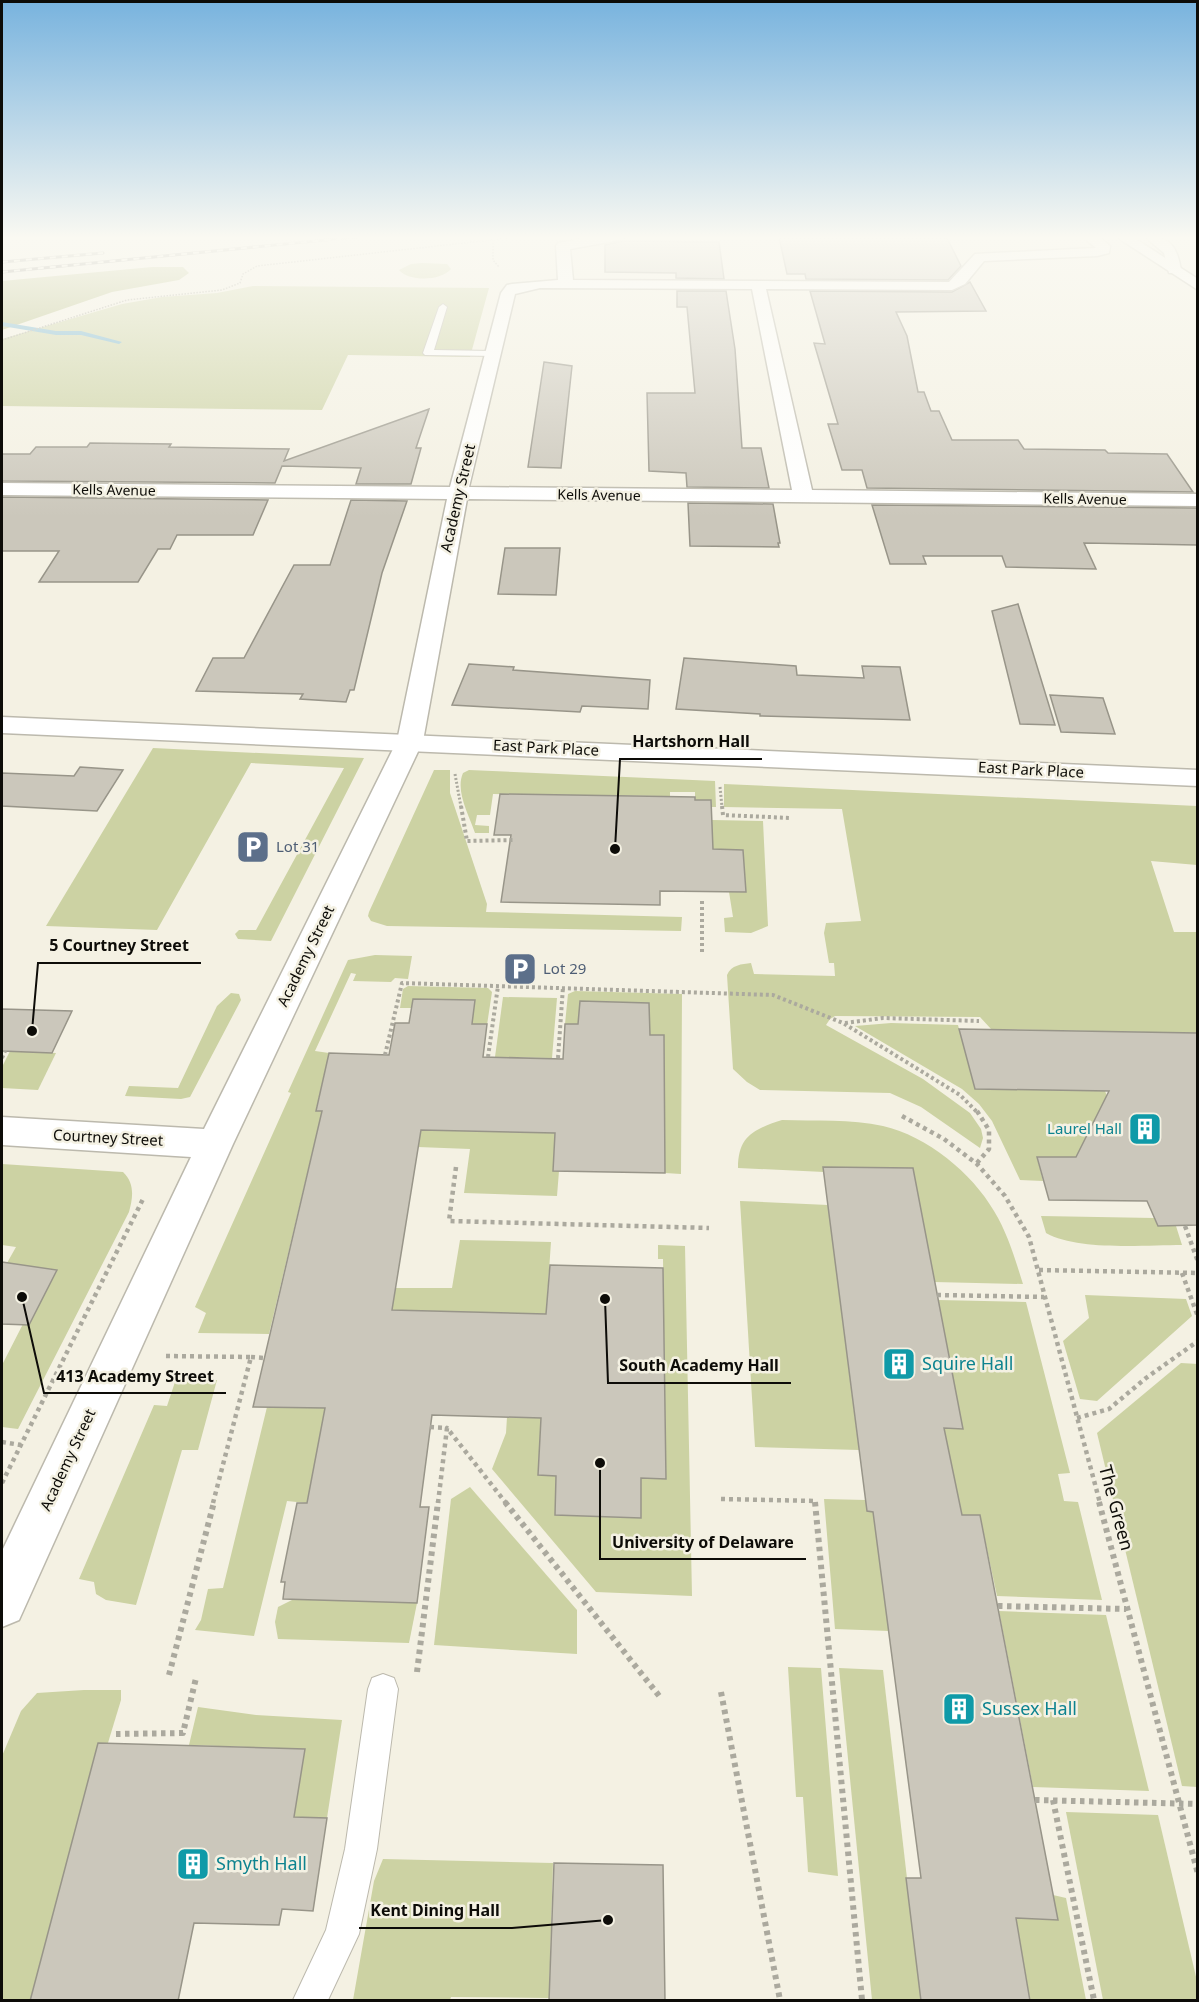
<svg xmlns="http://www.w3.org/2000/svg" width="1199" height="2002" viewBox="0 0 1199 2002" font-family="'Noto Sans',sans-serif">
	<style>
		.green { fill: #ccd2a3 }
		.forest { fill: #b5bc81 }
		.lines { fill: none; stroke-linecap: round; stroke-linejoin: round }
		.stream { fill: #71b2cf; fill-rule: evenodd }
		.building { fill: #cbc7bb; stroke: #989589; stroke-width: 1.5 }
		.lane-casing { stroke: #bcb9ad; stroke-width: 2 }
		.street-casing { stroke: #bcb9ad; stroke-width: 3 }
		.secondary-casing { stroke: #bcb9ad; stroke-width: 3 }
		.primary-casing { stroke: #bcb9ad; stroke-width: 3 }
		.path-far4 { stroke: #aba99e; stroke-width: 1.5; stroke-dasharray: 1.5 1.5; stroke-linecap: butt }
		.path-far3 { stroke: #aba99e; stroke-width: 3; stroke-dasharray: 2 2; stroke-linecap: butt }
		.path-far2 { stroke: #aba99e; stroke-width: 4; stroke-dasharray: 3 3; stroke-linecap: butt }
		.path-far1 { stroke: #aba99e; stroke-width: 4.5; stroke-dasharray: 4 4; stroke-linecap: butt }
		.path { stroke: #aba99e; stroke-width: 6; stroke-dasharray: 4.5 4.5; stroke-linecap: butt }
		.lane { fill: #fff; fill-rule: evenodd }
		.street { fill: #fff; fill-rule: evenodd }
		.secondary { fill: #fff; fill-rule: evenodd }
		.primary { fill: #fff; fill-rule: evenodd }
		.rail-casing { stroke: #7a786f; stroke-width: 3 }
		.rail { stroke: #f4f1e3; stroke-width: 2; stroke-dasharray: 6; stroke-linecap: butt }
		.labels { text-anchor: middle; stroke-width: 5; stroke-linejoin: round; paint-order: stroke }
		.far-street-label { font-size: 14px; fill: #0d0c08; stroke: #f4f1e3 }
		.street-label { font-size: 15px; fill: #0d0c08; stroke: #f4f1e3 }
		.service-label { font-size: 15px; fill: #4e5e75; stroke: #f4f1e3; text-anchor: start }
		.culture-label { font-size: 15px; fill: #0d838f; stroke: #f4f1e3; text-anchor: end }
		.near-culture-label { font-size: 18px; fill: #0d838f; stroke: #f4f1e3; text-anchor: start }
		.near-street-label { font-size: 18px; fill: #0d0c08; stroke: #f4f1e3 }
		.leader { fill: none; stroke: #0d0c08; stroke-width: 2 }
		.callout-dot { fill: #0d0c08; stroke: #f4f1e3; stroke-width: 2 }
		.callout-label { font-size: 16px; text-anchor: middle; font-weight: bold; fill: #0d0c08; stroke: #f4f1e3; stroke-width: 5; stroke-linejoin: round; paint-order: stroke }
	</style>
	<rect width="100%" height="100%" fill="#f4f1e3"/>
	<g class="green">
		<path d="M422,263L447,264L451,269C441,281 409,282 399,270L411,264Z"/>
		<path d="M253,286L489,288L470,357L348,355L322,410L2,406V339L122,304L162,297L217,293Z"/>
		<path d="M153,748L364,758L271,941L238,939L235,934L239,930H256L344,768L251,763L157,930L46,926Z"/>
		<path d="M434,770H450V793L487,904L486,912L682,917L681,931L387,926L371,921L368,916L369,912Z"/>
		<path d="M469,770L715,781L716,807H712L711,800H695V792H670V799H662V796L493,794L490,815H477L475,825L489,826V833H475C469,815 455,791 463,773Z"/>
		<path d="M724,784L1197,806V865L1151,861L1174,932H1197V1033L991,1029L980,1017L835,1016L830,1019L826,1025L923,1079L970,1113L981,1129L983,1138L980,1148L921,1107L890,1093L760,1090L747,1082L733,1069L727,975C731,965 742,964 751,963L754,974L835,976L834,963H829L824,933L826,923L861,921L842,809L724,807Z"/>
		<path d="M712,820L763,821L768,926L751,933L725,932L724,918L733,917L729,892H746L743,850L692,848L712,831Z"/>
		<path d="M375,955L412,956L408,979L395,978L391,982L353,981L356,974L351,973L315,1051L329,1053L316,1110L322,1111L269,1334L198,1333L206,1313L195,1307L291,1093L288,1092L348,960Z"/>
		<path d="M408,986L488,988L492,992L487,1025L472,1024L475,1000L414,999L412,1008H400L403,989Z"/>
		<path d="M575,991L682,994L681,1174L665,1173L664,1035H650L649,1003L580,1001L578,1024H565L568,994Z"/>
		<path d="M231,993L239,994L241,1000L190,1097L181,1099L125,1096L129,1086L178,1088L217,1006Z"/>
		<path d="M503,997L557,998L552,1058L495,1057Z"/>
		<path d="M891,1023L958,1025L959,1029L1105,1091L1107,1096L1096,1125L1088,1132L1078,1157H1037L1043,1181L1020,1180L992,1121L979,1104L962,1089L855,1026Z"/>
		<path d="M10,1051L56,1053L38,1090L2,1088V1067Z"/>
		<path d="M782,1120C815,1121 851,1119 883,1126C927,1136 972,1173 994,1211C1008,1234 1015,1259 1023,1284L934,1282L823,1167L824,1172L738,1168C738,1136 754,1129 782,1120Z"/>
		<path d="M421,1130L555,1133L553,1170L559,1171L557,1196L464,1193L470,1149L418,1147Z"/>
		<path d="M2,1164L123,1172C135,1183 133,1198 129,1212L18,1429L2,1427V1365L23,1324H29L57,1271L7,1263L16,1247L2,1245Z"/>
		<path d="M740,1201L828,1205L859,1450L755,1447Z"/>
		<path d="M1041,1216L1154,1218L1158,1226H1176L1182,1245C1144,1245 1078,1251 1046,1233Z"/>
		<path d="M460,1240L551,1242L546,1314L392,1310L395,1288H452Z"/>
		<path d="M658,1245L685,1246L692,1596L596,1592L492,1469L506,1433L507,1417L541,1418L538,1475L556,1476L555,1515L641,1518V1478H666L663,1259H658Z"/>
		<path d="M1085,1295L1186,1299L1192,1316L1097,1401L1080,1399L1063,1341L1089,1318Z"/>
		<path d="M938,1300L1026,1302L1070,1473L1058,1474L1064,1501L1078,1502L1102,1600L997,1596L980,1516L962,1515L944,1428L962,1429Z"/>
		<path d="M1181,1363L1198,1364L1197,1787L1182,1786L1097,1433Z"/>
		<path d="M176,1379L217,1380L198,1450H182L136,1605L106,1600L96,1594L94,1582L79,1579L154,1405L167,1406Z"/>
		<path d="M267,1407L325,1408L307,1503L287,1501L254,1636L195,1630L201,1620L208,1589L223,1588Z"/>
		<path d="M470,1487L577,1610V1654L434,1645L451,1499Z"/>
		<path d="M824,1499L866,1500L868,1511L873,1512L889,1631L835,1629Z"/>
		<path d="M294,1599L417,1603L409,1643L278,1639L275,1622L278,1607Z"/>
		<path d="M999,1611L1106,1615L1149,1791L1033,1787Z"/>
		<path d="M788,1667L821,1668L838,1876L808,1872L803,1797H796Z"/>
		<path d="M839,1668L883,1670L921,2000H872Z"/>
		<path d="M84,1690H121V1700L30,2000H2V1756L21,1711L37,1693Z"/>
		<path d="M198,1707L256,1715L342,1720L327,1818L294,1817L304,1749L189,1745Z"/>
		<path d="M1066,1812L1158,1815L1197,1981V2000H1103Z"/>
		<path d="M383,1859L553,1863L549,1998L451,1997L450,2000H353L374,1881Z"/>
		<path d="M1053,1895L1066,1898L1086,2000H1030L1016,1918L1057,1920Z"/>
	</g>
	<path class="forest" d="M152,267H183L189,273L179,280L112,292L2,330V281Z"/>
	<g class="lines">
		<path class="stream" d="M2,322L56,331H81L122,342L119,344L81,335H56L2,326Z"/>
	</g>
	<g class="building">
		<path d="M946,236L961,266L948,280L806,279L805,274H787L779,237Z"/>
		<path d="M623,241L719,242L724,279L676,278V273L605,272V245Z"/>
		<path d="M970,282L986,311L896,312L907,336L918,392H924L931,411H939L952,440H1018L1024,449L1105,450L1108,453L1167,454L1193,492L867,488L862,470H842L828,424H838L814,343L825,344L810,291L952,292Z"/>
		<path d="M677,291H726L735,349L742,448H761L769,488L687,487L686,473L649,471L647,393H695L687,307H677Z"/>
		<path d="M544,362L572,366L561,468L528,467Z"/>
		<path d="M429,409L416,448H421L411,484H356L361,468L282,466L275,483L2,481V454H30L36,447H87L90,443L171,444L169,447L289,449L284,461Z"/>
		<path d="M2,497L268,500L253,535H177L170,549H158L138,582H39L59,551H2Z"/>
		<path d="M351,500L407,501L382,573L354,690H350L346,702L300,699L303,694L196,691L213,658H244L294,565H330Z"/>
		<path d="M688,503L773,504L780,543H778L779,547L690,546Z"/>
		<path d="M872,505L1197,508V545L1084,543L1096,569L1006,567L1002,556H923L926,564H890Z"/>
		<path d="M505,548H560L556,595L498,594Z"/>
		<path d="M1018,604L1055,725L1020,724L992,611Z"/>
		<path d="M684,658L796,666L797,675L864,678L862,666L900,667L910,720L760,716V714L676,709Z"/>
		<path d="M469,664L514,667L513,670L650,680L648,709L582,706L580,712L452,705Z"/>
		<path d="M1050,695L1103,698L1115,734L1061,732Z"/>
		<path d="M80,767L123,770L97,811L2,806V773L74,776Z"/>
		<path d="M500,794L695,797V800H711L713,849L743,850L746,892L660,891V905L501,902L511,835H494Z"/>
		<path d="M413,999L475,1000L472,1024H487L483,1057L563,1059L565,1024H578L580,1001L649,1003L650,1035H664L665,1173L553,1171L555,1133L421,1130L392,1310L546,1314L550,1265L663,1268L666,1479L641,1478V1518L555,1515L556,1476L538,1475L541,1418L432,1415L420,1507H429L417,1603L283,1599L285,1582H281L297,1503H307L325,1408L253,1407L322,1111H316L329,1053L389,1055L395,1023H409Z"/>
		<path d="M2,1009L72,1011L52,1053L2,1051Z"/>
		<path d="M959,1029L1197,1033V1225L1158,1226L1147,1201L1049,1200L1037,1157H1076L1109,1091L975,1089Z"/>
		<path d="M823,1167L913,1168L963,1429L944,1428L962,1515H980L1058,1920L1016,1918L1030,2001H921L906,1878H921L873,1512L867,1511Z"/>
		<path d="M2,1262L57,1270L29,1325L2,1324Z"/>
		<path d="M98,1743L305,1749L294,1817L327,1818L313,1911L282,1909L279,1925L194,1923L178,2001H30Z"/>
		<path d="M554,1863L663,1865L665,2001H549Z"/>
	</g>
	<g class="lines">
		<g class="lane-casing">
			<g id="lane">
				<path d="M443,304L447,307L434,350L493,351L496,352V356L425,355L423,353L439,307Z"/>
				<path d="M383,1674L394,1678L398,1689L377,1849L359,1934L328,2000H293L326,1930L345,1849L368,1689L372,1678Z"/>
			</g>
		</g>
		<g class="street-casing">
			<g id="street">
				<path d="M596,236H627L620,240L570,249L573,280L949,282L975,254L1096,248L1082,236H1098L1110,246L1109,253L1097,256L984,261L965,284L952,290L766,289L812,490L1198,494V506L467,499L423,741L233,1144L19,1620L2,1627V1551L191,1157L2,1145V1117L204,1129L397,741L447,499L2,495V483L450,487L501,293L507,285L512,284L558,280L556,246L558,243ZM540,288L752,289L792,490L469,487L515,294Z"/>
				<path d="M1144,236C1170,236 1177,246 1181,270L1179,273H1169L1164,253Z"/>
			</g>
		</g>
		<g class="secondary-casing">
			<path id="secondary" d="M2,717L1198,770V786L2,733Z"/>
		</g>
		<g class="primary-casing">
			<path id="primary" d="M1115,236H1131L1198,279V290Z"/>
		</g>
		<g class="path-far4">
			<path d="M493,240V260L499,267"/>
			<path d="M2,340L127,300L222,290L240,283L243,274L257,266L527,236"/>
		</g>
		<g class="path-far3">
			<path d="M455,774L461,807"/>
			<path d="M720,787L722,807"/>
		</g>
		<g class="path-far2">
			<path d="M461,806L467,841L514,840"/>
			<path d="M722,806L723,815L791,818"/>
			<path d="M702,901V954"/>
			<path d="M845,1023L883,1018L979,1021"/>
			<path d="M385,1055L402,983L773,995L843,1023L960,1095L978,1113"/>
			<path d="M488,1057L498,986"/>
			<path d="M2,1058L5,1051"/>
			<path d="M558,1058L563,987"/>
		</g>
		<g class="path-far1">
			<path d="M977,1111L989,1130V1149L977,1163"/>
			<path d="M902,1116L944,1139L977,1164L1005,1196L1029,1237L1100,1503"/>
			<path d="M456,1167L449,1221L709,1228"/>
			<path d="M1185,1226L1198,1262"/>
			<path d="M1039,1270L1198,1273"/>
			<path d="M1182,1273L1198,1317"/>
			<path d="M937,1295L1044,1297"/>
			<path d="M166,1356L251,1357L213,1503"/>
			<path d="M251,1357L264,1358"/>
			<path d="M1077,1418L1109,1409L1146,1378L1198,1341"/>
			<path d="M430,1427L447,1428"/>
			<path d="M2,1442L21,1445"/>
			<path d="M2,1483L144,1197"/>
			<path d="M721,1499L815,1501V1503"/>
			<path d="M438,1503L447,1428L506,1503"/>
		</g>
		<g class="path">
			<path d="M505,1502L660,1697"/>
			<path d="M815,1502L862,2000"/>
			<path d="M1099,1502L1198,1874"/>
			<path d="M998,1606L1126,1609"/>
			<path d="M417,1672L438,1502"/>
			<path d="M169,1675L214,1502"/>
			<path d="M721,1692L780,2000"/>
			<path d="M116,1734L183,1733L196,1678"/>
			<path d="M1035,1800L1198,1804"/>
			<path d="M1053,1800L1094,2000"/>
		</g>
		<use href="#lane" class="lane"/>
		<use href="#street" class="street"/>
		<use href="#secondary" class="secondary"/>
		<use href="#primary" class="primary"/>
		<g class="rail-casing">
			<g id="rail">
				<path d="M2,262L103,253"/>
				<path d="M2,272L366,236"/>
			</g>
		</g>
		<use href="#rail" class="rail"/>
	</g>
	<linearGradient id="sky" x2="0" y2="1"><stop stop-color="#78b3de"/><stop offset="0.46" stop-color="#faf9f2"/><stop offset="1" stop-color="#faf9f2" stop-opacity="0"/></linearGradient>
	<rect width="1199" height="517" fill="url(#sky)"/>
	<defs>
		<g id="parking-square" transform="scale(1.725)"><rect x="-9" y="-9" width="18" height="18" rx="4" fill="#5c6f8a" stroke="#f4f1e3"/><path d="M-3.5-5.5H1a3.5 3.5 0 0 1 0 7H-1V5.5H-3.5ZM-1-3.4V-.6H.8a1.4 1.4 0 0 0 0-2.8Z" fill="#fff"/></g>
		<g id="building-square" transform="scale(1.725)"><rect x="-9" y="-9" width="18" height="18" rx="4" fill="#0f9aa8" stroke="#f4f1e3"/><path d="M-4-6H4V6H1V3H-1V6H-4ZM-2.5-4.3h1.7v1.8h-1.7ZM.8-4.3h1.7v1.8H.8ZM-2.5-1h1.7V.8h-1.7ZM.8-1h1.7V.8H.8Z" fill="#fff"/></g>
	</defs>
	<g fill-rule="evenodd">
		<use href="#parking-square" x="253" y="847"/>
		<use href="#parking-square" x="520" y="969"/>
		<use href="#building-square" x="1145" y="1129"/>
		<use href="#building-square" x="899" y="1364"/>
		<use href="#building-square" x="959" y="1709"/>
		<use href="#building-square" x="193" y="1864"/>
	</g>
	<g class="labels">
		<g class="far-street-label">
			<text transform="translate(114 490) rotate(1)" y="5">Kells Avenue</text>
			<text transform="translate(599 495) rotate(1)" y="5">Kells Avenue</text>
			<text transform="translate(1085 499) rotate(1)" y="5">Kells Avenue</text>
		</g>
		<g class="street-label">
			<text transform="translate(458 498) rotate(-77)" y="5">Academy Street</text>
			<text transform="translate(546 748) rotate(3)" y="5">East Park Place</text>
			<text transform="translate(1031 770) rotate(3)" y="5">East Park Place</text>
			<text transform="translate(306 956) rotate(-64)" y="5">Academy Street</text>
			<text transform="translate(108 1138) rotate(3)" y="5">Courtney Street</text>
			<text transform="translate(68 1460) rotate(-65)" y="5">Academy Street</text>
		</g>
		<g class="service-label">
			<text x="276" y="852">Lot 31</text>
			<text x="543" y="974">Lot 29</text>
		</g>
		<g class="culture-label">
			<text x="1122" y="1134">Laurel Hall</text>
		</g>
		<g class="near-culture-label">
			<text x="922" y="1370">Squire Hall</text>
			<text x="982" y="1715">Sussex Hall</text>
			<text x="216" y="1870">Smyth Hall</text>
		</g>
		<g class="near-street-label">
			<text transform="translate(1116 1508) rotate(75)" y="6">The Green</text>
		</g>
	</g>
	<path class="leader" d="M615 849L620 759H762M32 1031L38 963H201M605 1299L608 1383H791M22 1297L44 1393H226M600 1463L600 1559H806M608 1920L512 1928H359"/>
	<g class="callout-dot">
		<circle cx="615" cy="849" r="6"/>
		<circle cx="32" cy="1031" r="6"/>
		<circle cx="605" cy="1299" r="6"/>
		<circle cx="22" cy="1297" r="6"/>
		<circle cx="600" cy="1463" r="6"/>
		<circle cx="608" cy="1920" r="6"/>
	</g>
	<g class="callout-label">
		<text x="691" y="747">Hartshorn Hall</text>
		<text x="119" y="951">5 Courtney Street</text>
		<text x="699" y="1371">South Academy Hall</text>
		<text x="135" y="1382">413 Academy Street</text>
		<text x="703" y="1548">University of Delaware</text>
		<text x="435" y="1916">Kent Dining Hall</text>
	</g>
	<rect width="1199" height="2002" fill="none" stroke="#0d0c08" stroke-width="6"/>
</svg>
